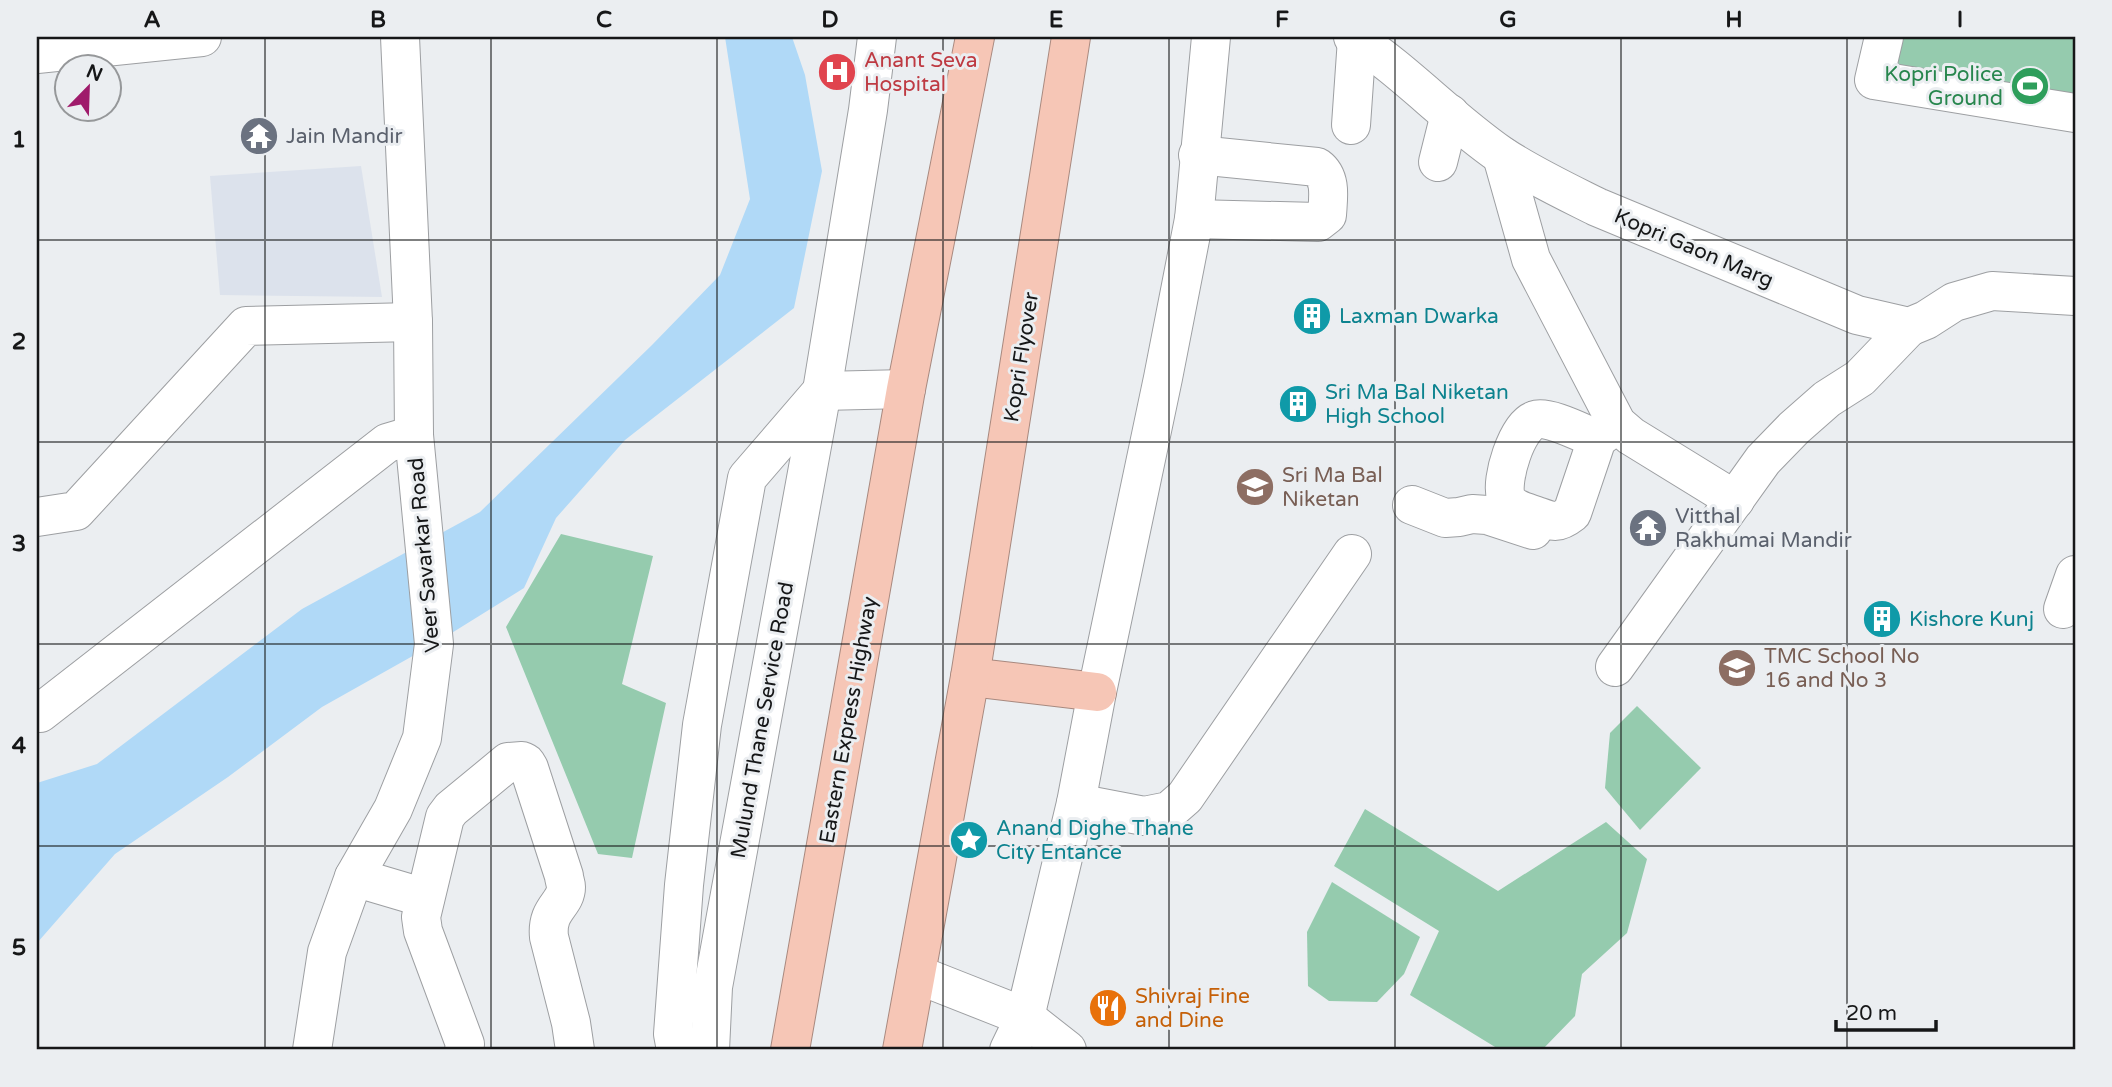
<svg xmlns="http://www.w3.org/2000/svg" width="2112" height="1087" viewBox="0 0 2112 1087" font-family="'Varela Round',sans-serif">
	<style>
		.built { fill: #dce2ec }
		.green { fill: #95cbae }
		.water { fill: #b0d9f7 }
		.lines { fill: none; stroke-linecap: round; stroke-linejoin: round }
		.minor-casing { stroke: #9d9fa2; stroke-width: 40 }
		.highway-casing { stroke: #a8897f; stroke-width: 40 }
		.minor { stroke: #fff; stroke-width: 38 }
		.highway { stroke: #f6c6b6; stroke-width: 38 }
		.grid { fill: none; stroke: #161718; stroke-width: 2; stroke-opacity: 0.55 }
		.labels { text-anchor: middle; stroke-width: 6; stroke-linejoin: round; paint-order: stroke }
		.health-label { font-size: 21px; fill: #be3a42; stroke: #ebeef1; text-anchor: start }
		.leisure-label { font-size: 21px; fill: #27864d; stroke: #ebeef1; text-anchor: end }
		.worship-label { font-size: 21px; fill: #5b616d; stroke: #ebeef1; text-anchor: start }
		.street-label { font-size: 21px; fill: #161718; stroke: #ebeef1 }
		.culture-label { font-size: 21px; fill: #0d838f; stroke: #ebeef1; text-anchor: start }
		.education-label { font-size: 21px; fill: #785e54; stroke: #ebeef1; text-anchor: start }
		.food-label { font-size: 21px; fill: #c56008; stroke: #ebeef1; text-anchor: start }
		.neatline { fill: none; stroke: #161718; stroke-width: 2.5 }
		.grid-label { font-size: 23px; text-anchor: middle; font-weight: bold; fill: #161718 }
	</style>
	<rect width="100%" height="100%" fill="#ebeef1"/>
	<path class="built" d="M361,166L382,297L220,295L210,176Z"/>
	<g class="green">
		<path d="M1901,37H2075V102L1893,69Z"/>
		<path d="M561,534L653,556L622,684L666,703L632,858L598,854L506,627Z"/>
		<path d="M1637,706L1701,768L1640,830L1605,788L1610,733Z"/>
		<path d="M1365,809L1498,891L1606,822L1647,859L1627,933L1582,974L1575,1016L1542,1050H1500L1410,995L1439,931L1334,866Z"/>
		<path d="M1332,882L1420,937L1404,974L1377,1002L1329,1001L1308,986L1307,932Z"/>
	</g>
	<path class="water" d="M725,37H792L805,75L822,171L794,308L625,440L556,518L524,588L434,644L322,707L228,777L115,854L37,943V783L97,764L302,609L480,512L652,345L720,275L750,199Z"/>
	<g class="lines">
		<g class="minor-casing">
			<g id="minor">
				<path d="M1353,37C1406,72 1449,119 1501,155C1531,175 1565,191 1597,207L1857,315L1909,327L1926,320L1954,302L1992,291L2075,296"/>
				<path d="M1884,37L1874,80L2075,113"/>
				<path d="M37,54L202,37"/>
				<path d="M1351,125L1357,39"/>
				<path d="M1502,156L1531,259L1617,424L1631,436L1735,500"/>
				<path d="M1438,162L1450,114"/>
				<path d="M1194,219L1318,222L1327,215C1328,198 1332,178 1317,167L1198,155"/>
				<path d="M1597,439C1584,434 1548,415 1535,420C1517,426 1500,480 1506,497C1510,509 1526,512 1537,516C1554,522 1558,524 1572,513L1597,439L1617,424"/>
				<path d="M1412,505L1445,518L1459,517L1472,514L1487,515L1533,530"/>
				<path d="M37,517L76,511L246,326L413,322"/>
				<path d="M2063,609L2075,575"/>
				<path d="M1615,667L1763,460L1794,428L1827,399L1860,378L1909,327"/>
				<path d="M37,713H40L387,443L414,435"/>
				<path d="M1076,803L1144,816L1169,811L1185,797L1352,554"/>
				<path d="M354,877L425,898"/>
				<path d="M916,974L1025,1017L1067,1050"/>
				<path d="M312,1050L327,952L354,877L393,809L422,738L434,644L414,435L413,322L400,37"/>
				<path d="M464,1050L465,1044L423,931L421,917L445,817L451,809L508,762L522,761L526,763L529,768L564,876C564,880 566,883 566,887C566,905 546,908 549,937L571,1023L575,1050"/>
				<path d="M676,1050L673,1034L684,885L702,725L747,478L822,391L906,389"/>
				<path d="M710,1050L713,987L822,391L868,110L877,37"/>
				<path d="M1009,1050L1025,1017L1076,803L1097,692L1163,378L1194,219L1211,37"/>
			</g>
		</g>
		<g class="highway-casing">
			<g id="highway">
				<path d="M970,677L1097,692"/>
				<path d="M790,1050L906,389L975,37"/>
				<path d="M902,1050L970,677L1071,37"/>
			</g>
		</g>
		<use href="#minor" class="minor"/>
		<use href="#highway" class="highway"/>
	</g>
	<path class="grid" d="M265,37V1050M491,37V1050M717,37V1050M943,37V1050M1169,37V1050M1395,37V1050M1621,37V1050M1847,37V1050M37,240H2075M37,442H2075M37,644H2075M37,846H2075"/>
	<defs>
		<g id="hospital-disc" transform="scale(2.0125)"><circle r="9.5" fill="#e0444e" stroke="#ebeef1"/><path d="M-5-5h3v3.5h4V-5h3V5h-3V1.5h-4V5h-3Z" fill="#fff"/></g>
		<g id="stadium-disc" transform="scale(2.0125)"><circle r="9.5" fill="#2e9e5b" stroke="#ebeef1"/><path d="M0-5a6.5 5 0 1 0 0 10a6.5 5 0 1 0 0-10ZM-3.5-1.8h7v3.6h-7Z" fill="#fff"/></g>
		<g id="temple-disc" transform="scale(2.0125)"><circle r="9.5" fill="#6b7280" stroke="#ebeef1"/><path d="M0-6L5-2H3V0L6.5 2.5H4V6H1.5V3h-3V6H-4V2.5H-6.5L-3 0V-2H-5Z" fill="#fff"/></g>
		<g id="building-disc" transform="scale(2.0125)"><circle r="9.5" fill="#0f9aa8" stroke="#ebeef1"/><path d="M-4-6H4V6H1V3H-1V6H-4ZM-2.5-4.3h1.7v1.8h-1.7ZM.8-4.3h1.7v1.8H.8ZM-2.5-1h1.7V.8h-1.7ZM.8-1h1.7V.8H.8Z" fill="#fff"/></g>
		<g id="school-disc" transform="scale(2.0125)"><circle r="9.5" fill="#8d6e63" stroke="#ebeef1"/><path d="M0-5L7-2L0 1L-7-2ZM-4 1L0 2.5L4 1V4Q0 6-4 4Z" fill="#fff"/></g>
		<g id="sight-disc" transform="scale(2.0125)"><circle r="9.5" fill="#0f9aa8" stroke="#ebeef1"/><path d="M0-6L1.8-2.2L6-1.7L2.9 1.2L3.7 5.4L0 3.3L-3.7 5.4L-2.9 1.2L-6-1.7L-1.8-2.2Z" fill="#fff"/></g>
		<g id="restaurant-disc" transform="scale(2.0125)"><circle r="9.5" fill="#e8710a" stroke="#ebeef1"/><path d="M-5-6h1v4h1v-4h1v4h1v-4h1v5L-1.5 .5V6h-2V.5L-5-1ZM5-6V6H3V1.5H1.5Q1.5-4 5-6Z" fill="#fff"/></g>
	</defs>
	<g fill-rule="evenodd">
		<use href="#hospital-disc" x="837" y="72"/>
		<use href="#stadium-disc" x="2030" y="86"/>
		<use href="#temple-disc" x="259" y="136"/>
		<use href="#building-disc" x="1312" y="316"/>
		<use href="#building-disc" x="1298" y="404"/>
		<use href="#school-disc" x="1255" y="487"/>
		<use href="#temple-disc" x="1648" y="528"/>
		<use href="#building-disc" x="1882" y="619"/>
		<use href="#school-disc" x="1737" y="668"/>
		<use href="#sight-disc" x="969" y="840"/>
		<use href="#restaurant-disc" x="1108" y="1008"/>
	</g>
	<g class="labels">
		<g class="health-label">
			<text x="864" y="67">Anant Seva<tspan x="864" dy="24">Hospital</tspan></text>
		</g>
		<g class="leisure-label">
			<text x="2003" y="81">Kopri Police<tspan x="2003" dy="24">Ground</tspan></text>
		</g>
		<g class="worship-label">
			<text x="286" y="143">Jain Mandir</text>
			<text x="1675" y="523">Vitthal<tspan x="1675" dy="24">Rakhumai Mandir</tspan></text>
		</g>
		<g class="street-label">
			<text transform="translate(1694 248) rotate(23)" y="7">Kopri Gaon Marg</text>
			<text transform="translate(1021 357) rotate(-81)" y="7">Kopri Flyover</text>
			<text transform="translate(424 555) rotate(-95)" y="7">Veer Savarkar Road</text>
			<text transform="translate(762 720) rotate(-80)" y="7">Mulund Thane Service Road</text>
			<text transform="translate(848 720) rotate(-80)" y="7">Eastern Express Highway</text>
		</g>
		<g class="culture-label">
			<text x="1339" y="323">Laxman Dwarka</text>
			<text x="1325" y="399">Sri Ma Bal Niketan<tspan x="1325" dy="24">High School</tspan></text>
			<text x="1909" y="626">Kishore Kunj</text>
			<text x="996" y="835">Anand Dighe Thane<tspan x="996" dy="24">City Entance</tspan></text>
		</g>
		<g class="education-label">
			<text x="1282" y="482">Sri Ma Bal<tspan x="1282" dy="24">Niketan</tspan></text>
			<text x="1764" y="663">TMC School No<tspan x="1764" dy="24">16 and No 3</tspan></text>
		</g>
		<g class="food-label">
			<text x="1135" y="1003">Shivraj Fine<tspan x="1135" dy="24">and Dine</tspan></text>
		</g>
	</g>
	<rect width="2112" height="1087" fill="none" stroke="#ebeef1" stroke-width="77"/>
	<g transform="translate(88 88) rotate(23)"><circle r="33" fill="#ebeef1" stroke="#96989a" stroke-width="2"/>
	<path d="M0-5L12 26L0 18L-12 26Z" fill="#9f1b6b"/>
	<text y="-10" font-size="19" font-weight="bold" text-anchor="middle" fill="#161718">N</text>
	</g>
	<path d="M1836 1020v10h100v-10" fill="none" stroke="#161718" stroke-width="3.5"/>
	<text x="1846" y="1020" font-size="21" fill="#161718" stroke="#ebeef1" stroke-width="5" paint-order="stroke">20 m</text>
	<rect x="38" y="38" width="2036" height="1010" class="neatline"/>
	<g class="grid-label">
		<text x="152" y="27">A</text>
		<text x="378" y="27">B</text>
		<text x="604" y="27">C</text>
		<text x="830" y="27">D</text>
		<text x="1056" y="27">E</text>
		<text x="1282" y="27">F</text>
		<text x="1508" y="27">G</text>
		<text x="1734" y="27">H</text>
		<text x="1960" y="27">I</text>
		<text x="19" y="147">1</text>
		<text x="19" y="349">2</text>
		<text x="19" y="551">3</text>
		<text x="19" y="753">4</text>
		<text x="19" y="955">5</text>
	</g>
</svg>
